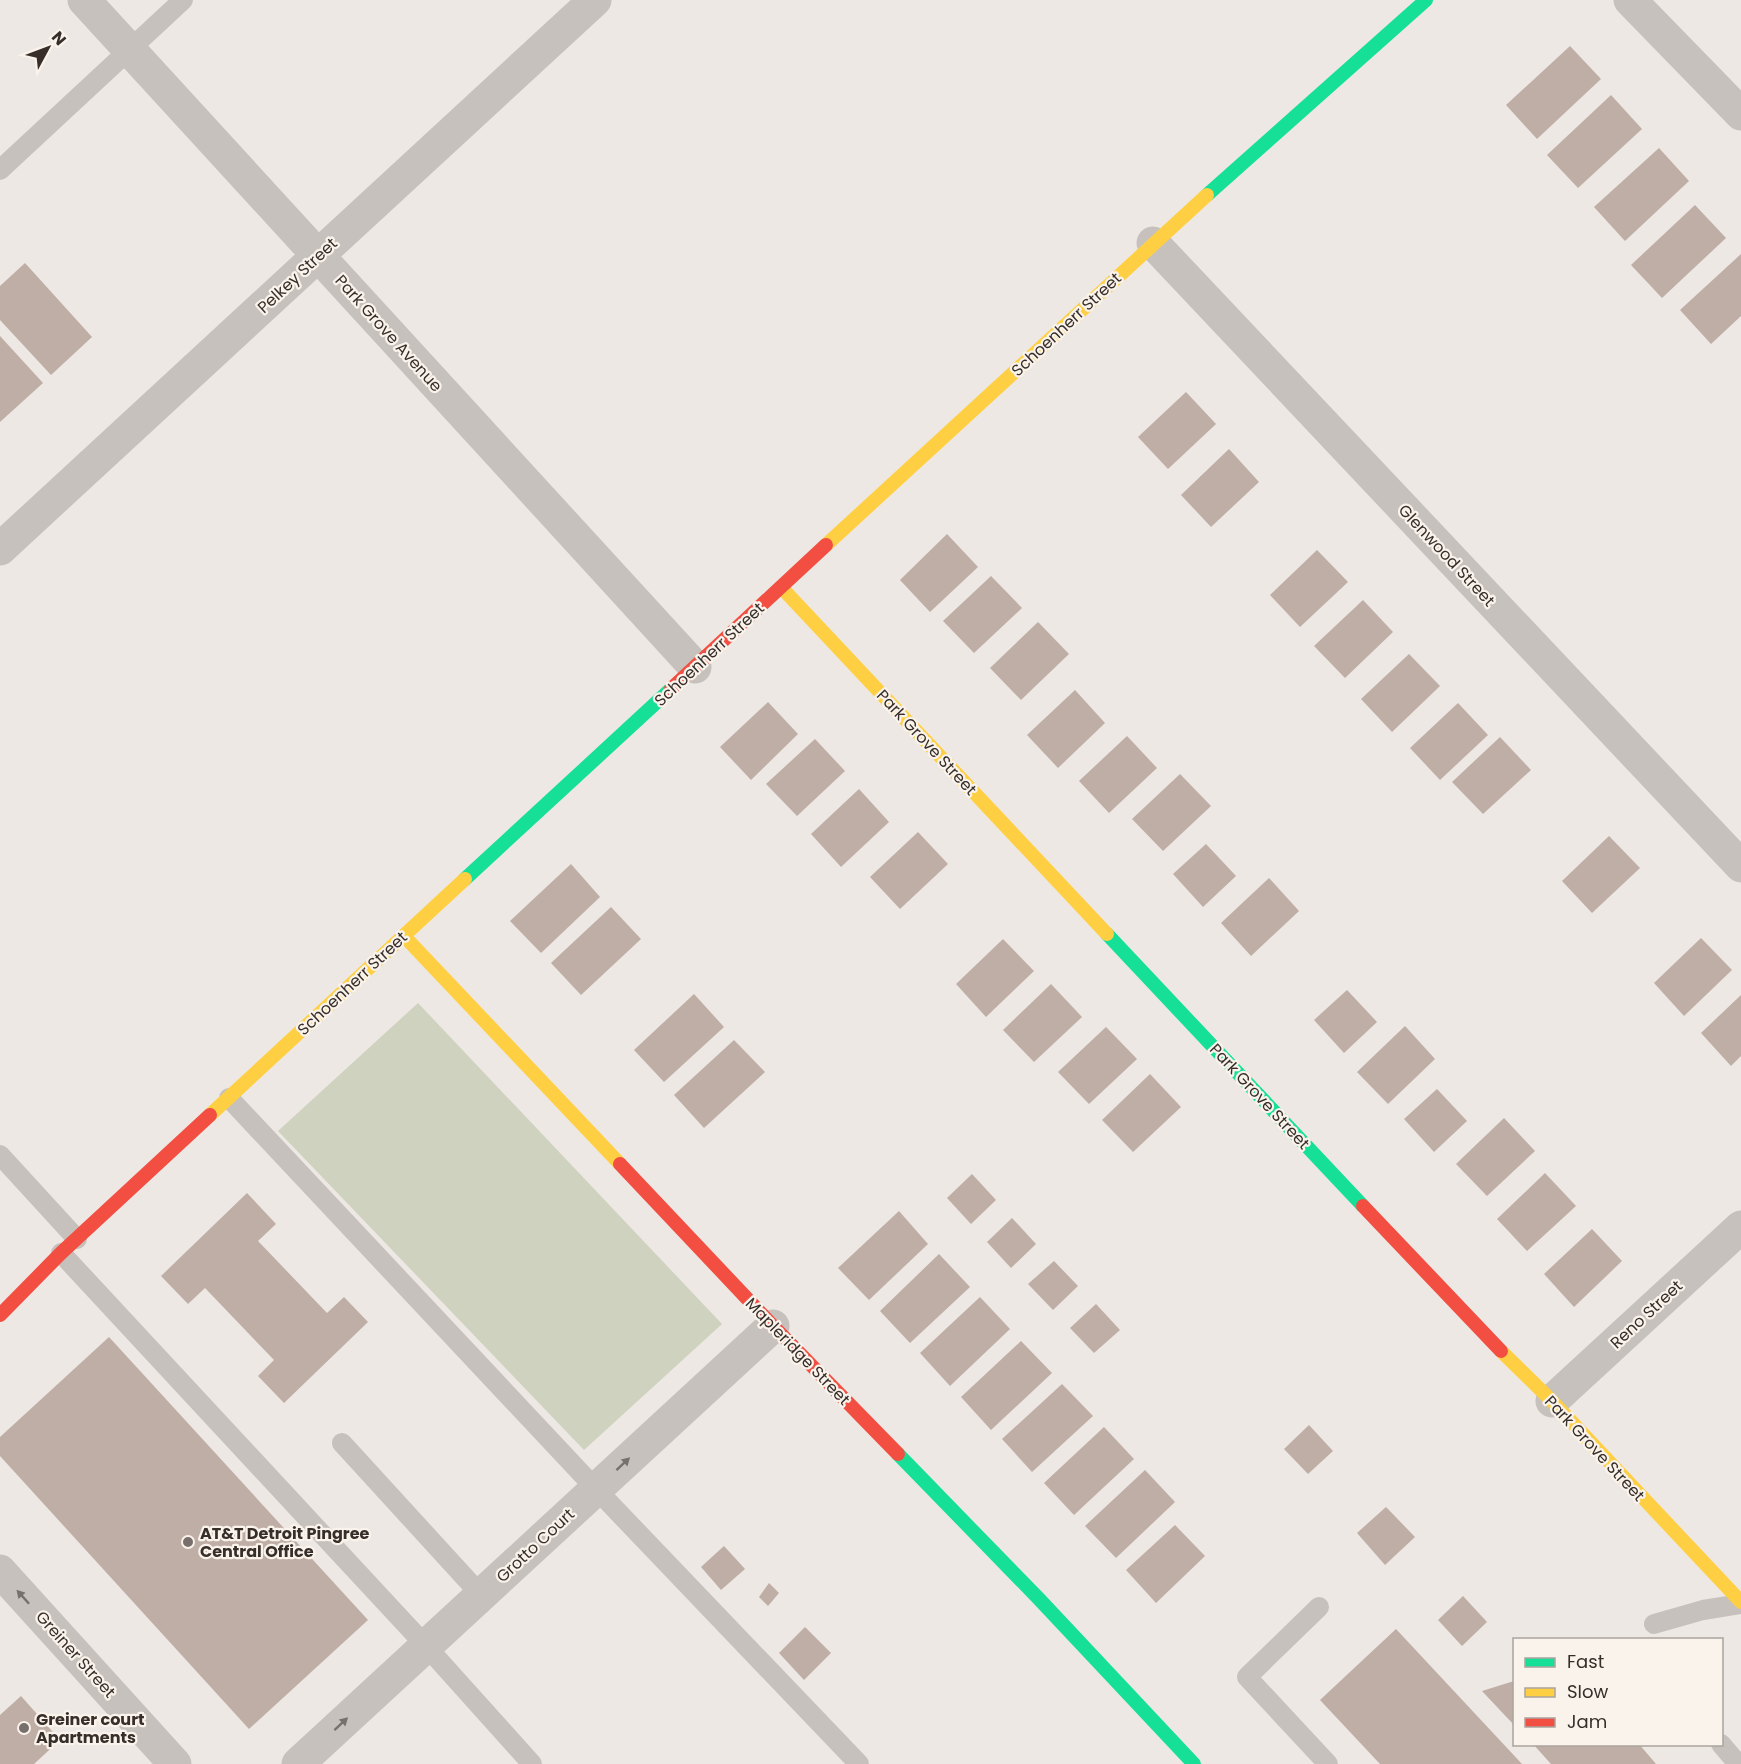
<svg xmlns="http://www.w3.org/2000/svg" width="1741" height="1764" viewBox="0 0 1741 1764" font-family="Poppins,sans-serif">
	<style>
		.green { fill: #ced2be }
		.building { fill: #bfaea6 }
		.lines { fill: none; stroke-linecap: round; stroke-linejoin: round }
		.lane { stroke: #c6c1bc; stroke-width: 20 }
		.street { stroke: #c6c1bc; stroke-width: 33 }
		.fast { stroke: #16e098; stroke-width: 14 }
		.slow { stroke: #ffcf43; stroke-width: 14 }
		.jam { stroke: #f24e42; stroke-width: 14 }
		.oneway { fill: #77706c }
		.poi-dot { fill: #776f6b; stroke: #f9f3eb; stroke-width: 2 }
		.labels { text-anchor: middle; stroke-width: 4.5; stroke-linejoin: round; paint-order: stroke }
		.street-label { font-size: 16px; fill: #372e2a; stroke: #f9f3eb }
		.poi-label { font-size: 16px; font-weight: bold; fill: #372e2a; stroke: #f9f3eb; text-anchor: start }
	</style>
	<rect width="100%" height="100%" fill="#ede8e3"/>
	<path class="green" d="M418,1003L722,1324L584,1450L278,1131Z"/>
	<g class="building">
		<path d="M1570,46L1601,79L1537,139L1506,105Z"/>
		<path d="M1611,95L1642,129L1578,188L1547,155Z"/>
		<path d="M1659,148L1689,181L1625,241L1594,207Z"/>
		<path d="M1695,205L1726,238L1662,298L1631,265Z"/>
		<path d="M1741,254V316L1711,344L1680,310Z"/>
		<path d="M25,263L92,337L51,375L0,320V286Z"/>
		<path d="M0,336L43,383L0,422Z"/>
		<path d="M1186,392L1216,424L1168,469L1138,437Z"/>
		<path d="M1229,449L1259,482L1211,527L1181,495Z"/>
		<path d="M947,534L978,567L930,612L900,580Z"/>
		<path d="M1317,550L1348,582L1300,627L1270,595Z"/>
		<path d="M991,576L1022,608L974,653L943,621Z"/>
		<path d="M1363,600L1393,632L1345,678L1314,646Z"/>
		<path d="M1038,622L1069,654L1021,700L990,668Z"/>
		<path d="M1409,654L1440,686L1392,732L1361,699Z"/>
		<path d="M1075,690L1105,723L1058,768L1027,735Z"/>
		<path d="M768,702L798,734L751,780L720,747Z"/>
		<path d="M1458,703L1488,735L1440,780L1410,748Z"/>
		<path d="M1127,736L1157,768L1109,813L1079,781Z"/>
		<path d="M1500,737L1531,770L1483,814L1452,782Z"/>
		<path d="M815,739L845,771L797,816L766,784Z"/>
		<path d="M1180,774L1211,806L1163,851L1132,819Z"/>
		<path d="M859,789L889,822L841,867L811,834Z"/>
		<path d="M918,832L948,864L900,909L870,877Z"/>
		<path d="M1609,836L1640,868L1592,913L1562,881Z"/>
		<path d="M1206,844L1236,876L1203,907L1173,874Z"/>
		<path d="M571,864L600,897L541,953L510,921Z"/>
		<path d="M1269,878L1299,911L1251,956L1221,923Z"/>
		<path d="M611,907L641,939L581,995L551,963Z"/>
		<path d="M1701,938L1732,970L1684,1016L1654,983Z"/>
		<path d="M1003,939L1034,971L986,1017L956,984Z"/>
		<path d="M1051,984L1082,1017L1034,1062L1003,1030Z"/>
		<path d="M1347,990L1377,1022L1344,1053L1314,1020Z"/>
		<path d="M694,994L724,1027L664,1082L634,1050Z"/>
		<path d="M1741,995V1056L1731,1066L1701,1033Z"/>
		<path d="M1405,1026L1435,1059L1388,1104L1357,1072Z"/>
		<path d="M1106,1027L1137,1059L1089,1104L1058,1072Z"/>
		<path d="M734,1040L765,1072L704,1128L674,1095Z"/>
		<path d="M1150,1074L1181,1107L1133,1152L1102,1120Z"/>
		<path d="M1437,1089L1467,1121L1434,1152L1404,1119Z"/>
		<path d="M1504,1118L1535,1151L1487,1196L1456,1164Z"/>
		<path d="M1545,1173L1576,1206L1527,1251L1497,1219Z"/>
		<path d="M972,1174L996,1200L971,1224L947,1198Z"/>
		<path d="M247,1193L276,1224L258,1241L327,1313L344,1297L368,1322L284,1403L258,1376L274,1360L205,1288L188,1304L161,1276Z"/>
		<path d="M899,1211L928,1244L869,1300L838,1268Z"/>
		<path d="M1012,1218L1036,1244L1011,1268L987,1242Z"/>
		<path d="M1592,1229L1622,1261L1574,1307L1544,1274Z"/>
		<path d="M939,1254L970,1287L910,1343L880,1311Z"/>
		<path d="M1054,1261L1078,1286L1053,1310L1028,1284Z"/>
		<path d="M980,1297L1010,1329L950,1386L920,1353Z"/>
		<path d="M1096,1304L1120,1330L1094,1353L1070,1328Z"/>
		<path d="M109,1337L368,1620L249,1729L0,1456V1437Z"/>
		<path d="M1021,1341L1052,1373L991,1430L961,1397Z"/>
		<path d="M1062,1384L1093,1416L1032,1472L1002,1439Z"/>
		<path d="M1309,1425L1333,1451L1308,1474L1284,1449Z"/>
		<path d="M1104,1427L1134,1459L1074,1515L1044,1483Z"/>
		<path d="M1145,1470L1175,1502L1116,1558L1085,1526Z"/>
		<path d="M1386,1507L1415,1537L1385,1565L1357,1533Z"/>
		<path d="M1175,1525L1205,1556L1156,1603L1126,1570Z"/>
		<path d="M724,1546L745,1569L721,1590L701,1567Z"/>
		<path d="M769,1583L779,1593L768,1606L759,1597Z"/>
		<path d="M1463,1596L1487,1622L1462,1646L1438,1620Z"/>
		<path d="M805,1627L831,1653L804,1680L779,1653Z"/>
		<path d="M1396,1629L1522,1764H1380L1320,1700Z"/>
		<path d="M1514,1681V1725L1482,1691Z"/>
		<path d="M21,1696L60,1740L34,1764H0V1715Z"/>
		<path d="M1533,1744H1639L1656,1764H1551Z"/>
	</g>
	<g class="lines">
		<g class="lane">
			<path d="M0,170L183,0"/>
			<path d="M229,1098L596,1489L859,1764"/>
			<path d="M0,1155L77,1239"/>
			<path d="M61,1253L426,1646L532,1764"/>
			<path d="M342,1443L481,1595"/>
			<path d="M1319,1607L1247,1677L1328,1764"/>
			<path d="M1654,1624L1703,1610L1741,1604"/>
			<path d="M1721,1744L1738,1764"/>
		</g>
		<g class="street">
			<path d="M84,0L695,667"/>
			<path d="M1630,0L1741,114"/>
			<path d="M1153,243L1741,866"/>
			<path d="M0,549L595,0"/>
			<path d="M1552,1401L1741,1227"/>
			<path d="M0,1571L175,1764"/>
			<path d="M298,1764L773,1326"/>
		</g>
		<g class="fast">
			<path d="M1207,195L1426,0"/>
			<path d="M465,879L671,689"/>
			<path d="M1107,934L1363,1206"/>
			<path d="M898,1454L1040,1600L1194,1764"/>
		</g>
		<g class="slow">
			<path d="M826,545L1207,195"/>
			<path d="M781,587L1107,934"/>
			<path d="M404,936L620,1164"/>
			<path d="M210,1115L465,879"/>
			<path d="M1501,1351L1552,1401L1741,1602"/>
		</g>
		<g class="jam">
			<path d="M671,689L826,545"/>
			<path d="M620,1164L773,1326L898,1454"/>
			<path d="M1363,1206L1501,1351"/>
			<path d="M0,1315L61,1253L210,1115"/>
		</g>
	</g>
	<defs><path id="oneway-solid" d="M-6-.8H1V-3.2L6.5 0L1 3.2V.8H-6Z" transform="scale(1.5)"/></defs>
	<g class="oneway">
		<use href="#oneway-solid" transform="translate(623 1464) rotate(-43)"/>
		<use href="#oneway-solid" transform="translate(23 1597) rotate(-132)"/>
		<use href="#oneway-solid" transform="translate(341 1724) rotate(-43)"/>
	</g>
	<g class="poi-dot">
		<circle cx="188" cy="1542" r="6"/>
		<circle cx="24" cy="1728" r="6"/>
	</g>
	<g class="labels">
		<g class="street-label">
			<text transform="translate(297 275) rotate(-43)" y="6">Pelkey Street</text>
			<text transform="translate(1066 324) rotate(-43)" y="6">Schoenherr Street</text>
			<text transform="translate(389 333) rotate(48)" y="6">Park Grove Avenue</text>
			<text transform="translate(1447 555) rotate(47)" y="6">Glenwood Street</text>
			<text transform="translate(709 654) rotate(-43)" y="6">Schoenherr Street</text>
			<text transform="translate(927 742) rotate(47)" y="6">Park Grove Street</text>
			<text transform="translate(352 983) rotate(-43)" y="6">Schoenherr Street</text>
			<text transform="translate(1260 1096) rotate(47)" y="6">Park Grove Street</text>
			<text transform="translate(1646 1314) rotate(-43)" y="6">Reno Street</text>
			<text transform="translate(798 1351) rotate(46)" y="6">Mapleridge Street</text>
			<text transform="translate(1595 1448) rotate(47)" y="6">Park Grove Street</text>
			<text transform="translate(535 1545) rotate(-43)" y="6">Grotto Court</text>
			<text transform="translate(76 1654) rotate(48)" y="6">Greiner Street</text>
		</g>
		<g class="poi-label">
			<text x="200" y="1539">AT&amp;T Detroit Pingree<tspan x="200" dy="18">Central Office</tspan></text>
			<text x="36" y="1725">Greiner court<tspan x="36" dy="18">Apartments</tspan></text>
		</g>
	</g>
	<rect x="1513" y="1638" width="210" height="108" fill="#f9f3eb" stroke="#aba49e" stroke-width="1.5"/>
	<rect x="1525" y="1658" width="30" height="9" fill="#16e098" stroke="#aba49e" stroke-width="1.5"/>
	<text x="1567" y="1668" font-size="18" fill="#372e2a">Fast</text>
	<rect x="1525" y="1688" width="30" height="9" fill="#ffcf43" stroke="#aba49e" stroke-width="1.5"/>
	<text x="1567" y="1698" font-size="18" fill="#372e2a">Slow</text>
	<rect x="1525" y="1718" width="30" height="9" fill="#f24e42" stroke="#aba49e" stroke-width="1.5"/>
	<text x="1567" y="1728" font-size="18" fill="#372e2a">Jam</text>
	<g transform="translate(48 48) rotate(49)" stroke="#f9f3eb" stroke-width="4.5" paint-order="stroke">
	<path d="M0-4.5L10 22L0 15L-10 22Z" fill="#372e2a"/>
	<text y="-9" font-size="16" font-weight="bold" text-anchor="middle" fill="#372e2a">N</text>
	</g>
</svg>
